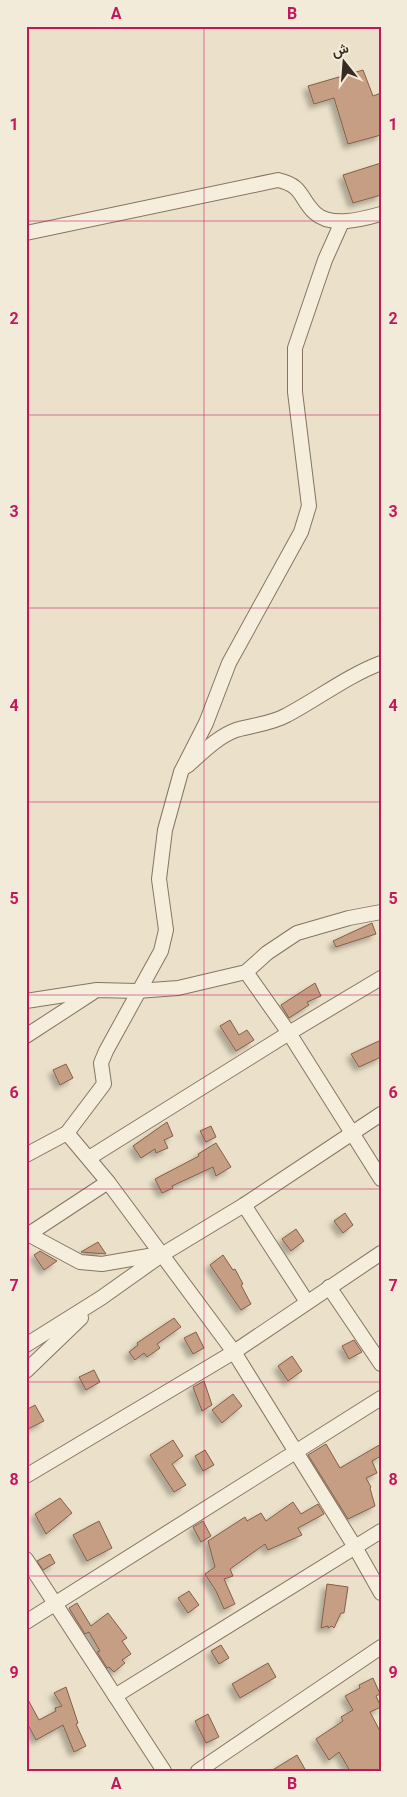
<svg xmlns="http://www.w3.org/2000/svg" width="407" height="1797" viewBox="0 0 407 1797" font-family="Georgia,Vazirmatn,serif">
	<style>
		.building { fill: #c69e84; stroke: #835e48; filter: url(#shadow) }
		.lines { fill: none; stroke-linecap: round; stroke-linejoin: round }
		.street-casing { stroke: #867460; stroke-width: 16 }
		.street { stroke: #f6eedd; stroke-width: 14 }
		.grid { fill: none; stroke: #c2185b; stroke-width: 1; stroke-opacity: 0.55 }
		.neatline { fill: none; stroke: #c2185b; stroke-width: 2 }
		.grid-label { font-size: 16px; text-anchor: middle; font-weight: bold; fill: #c2185b }
	</style>
	<defs>
		<filter id="shadow"><feDropShadow dx="-4.5" dy="4.5" stdDeviation="2.5" flood-color="#0004"/></filter>
	</defs>
	<rect width="100%" height="100%" fill="#ebe1ca"/>
	<g class="building">
		<path d="M363,70L373,96L381,93V135L348,144L334,98L314,104L308,86Z"/>
		<path d="M381,163V195L353,203L343,175Z"/>
		<path d="M372,923L376,934L336,947L333,941Z"/>
		<path d="M315,983L321,996L307,1002L309,1005L289,1018L281,1005Z"/>
		<path d="M230,1020L239,1035L247,1030L254,1040L236,1051L220,1026Z"/>
		<path d="M381,1040V1057L359,1067L351,1054Z"/>
		<path d="M66,1064L73,1078L60,1085L53,1070Z"/>
		<path d="M167,1122L173,1136L164,1140L168,1148L156,1153L155,1149L141,1158L133,1146Z"/>
		<path d="M211,1126L216,1137L206,1142L200,1131Z"/>
		<path d="M216,1143L231,1167L216,1176L213,1167L172,1186L173,1188L162,1193L155,1179L199,1156L198,1154Z"/>
		<path d="M345,1213L353,1225L343,1233L334,1221Z"/>
		<path d="M296,1229L304,1241L291,1251L282,1239Z"/>
		<path d="M98,1242L106,1254L81,1252Z"/>
		<path d="M40,1251L57,1261L44,1270L34,1255Z"/>
		<path d="M223,1255L233,1270L235,1269L243,1284L241,1285L251,1304L241,1310L210,1265Z"/>
		<path d="M174,1318L181,1327L157,1344L160,1348L147,1357L144,1353L135,1360L129,1352L138,1345L137,1343Z"/>
		<path d="M196,1332L204,1348L193,1354L184,1338Z"/>
		<path d="M354,1340L362,1352L349,1359L342,1346Z"/>
		<path d="M292,1356L302,1371L288,1381L278,1366Z"/>
		<path d="M94,1370L100,1382L86,1390L79,1377Z"/>
		<path d="M204,1381L212,1405L202,1411L193,1387Z"/>
		<path d="M233,1394L242,1406L222,1423L212,1410Z"/>
		<path d="M35,1405L44,1421L26,1430V1410Z"/>
		<path d="M173,1440L183,1456L172,1464L186,1485L174,1492L150,1455Z"/>
		<path d="M326,1444L340,1468L381,1444V1456L372,1461L377,1473L366,1478L371,1487L370,1488L375,1506L348,1519L308,1455Z"/>
		<path d="M205,1450L214,1465L203,1471L195,1456Z"/>
		<path d="M60,1498L72,1513L46,1534L35,1514Z"/>
		<path d="M293,1502L301,1514L318,1504L324,1514L298,1528L302,1535L268,1550L265,1544L230,1569L233,1576L224,1579L235,1604L224,1609L216,1591L205,1574L215,1567L208,1541L245,1517L247,1521L261,1513L266,1521Z"/>
		<path d="M99,1521L112,1548L87,1561L73,1535Z"/>
		<path d="M203,1521L211,1536L201,1542L193,1527Z"/>
		<path d="M50,1554L55,1563L43,1570L37,1561Z"/>
		<path d="M327,1584L348,1587L344,1613H341L334,1628L332,1626L328,1628V1626L321,1628Z"/>
		<path d="M189,1591L199,1605L188,1613L178,1598Z"/>
		<path d="M77,1603L91,1626L108,1613L127,1638L122,1641L131,1654L122,1660L125,1663L114,1672L109,1667L107,1668L97,1652L100,1651L89,1632L85,1634L69,1608Z"/>
		<path d="M221,1645L229,1658L219,1664L211,1651Z"/>
		<path d="M268,1663L276,1677L240,1698L232,1684Z"/>
		<path d="M373,1678L380,1694L376,1696L381,1707L370,1712L381,1733V1771H350L339,1752L329,1760L316,1739L343,1721L341,1717L353,1710L345,1696L360,1688L359,1685Z"/>
		<path d="M66,1687L78,1723L76,1724L86,1746L74,1752L63,1725L36,1740L26,1721V1696L39,1720L56,1711L55,1708L62,1706L54,1693Z"/>
		<path d="M208,1714L219,1737L206,1743L195,1721Z"/>
		<path d="M297,1755L306,1771H271Z"/>
	</g>
	<g class="lines">
		<g class="street-casing">
			<g id="street">
				<path d="M26,233L278,180C304,186 299,198 315,213C331,228 363,219 381,214"/>
				<path d="M187,766C202,753 217,737 236,730C253,725 271,724 287,715C319,698 347,676 381,663"/>
				<path d="M246,972L289,1033L381,1179"/>
				<path d="M26,1001L97,990L137,991L178,988L246,972L267,953L297,933L349,918L381,912"/>
				<path d="M26,1036L92,993"/>
				<path d="M67,1133L108,1182L234,1352L355,1547L381,1593"/>
				<path d="M26,1155L67,1133L104,1084L101,1063L106,1051L161,951L166,930L159,879L165,830L181,772L206,723L229,663L301,532L309,506L295,392V348L325,260L342,222"/>
				<path d="M89,1158L289,1033L381,978"/>
				<path d="M244,1205L307,1302"/>
				<path d="M26,1233L80,1262L102,1264L160,1254"/>
				<path d="M26,1236L108,1182"/>
				<path d="M329,1287L381,1364"/>
				<path d="M26,1345L101,1298L163,1254L244,1205L381,1114"/>
				<path d="M26,1371L81,1318"/>
				<path d="M26,1476L234,1352L381,1253"/>
				<path d="M26,1559L164,1771"/>
				<path d="M26,1622L381,1398"/>
				<path d="M115,1696L381,1531"/>
				<path d="M198,1771L381,1647"/>
			</g>
		</g>
		<use href="#street" class="street"/>
	</g>
	<path class="grid" d="M204,26V1771M26,221H381M26,415H381M26,608H381M26,802H381M26,995H381M26,1189H381M26,1382H381M26,1576H381"/>
	<rect width="407" height="1797" fill="none" stroke="#f3ebd9" stroke-width="55"/>
	<g transform="translate(344 62) rotate(343)" stroke="#f3ebd9" stroke-width="4" paint-order="stroke">
	<path d="M0-4L9 19L0 12L-9 19Z" fill="#382c22"/>
	<text y="-8" font-size="14" font-weight="bold" text-anchor="middle" fill="#382c22">ش</text>
	</g>
	<rect x="28" y="28" width="352" height="1742" class="neatline"/>
	<g class="grid-label">
		<text x="116" y="19">A</text>
		<text x="292" y="19">B</text>
		<text x="14" y="130">1</text>
		<text x="393" y="130">1</text>
		<text x="14" y="324">2</text>
		<text x="393" y="324">2</text>
		<text x="14" y="517">3</text>
		<text x="393" y="517">3</text>
		<text x="14" y="711">4</text>
		<text x="393" y="711">4</text>
		<text x="14" y="904">5</text>
		<text x="393" y="904">5</text>
		<text x="14" y="1098">6</text>
		<text x="393" y="1098">6</text>
		<text x="14" y="1291">7</text>
		<text x="393" y="1291">7</text>
		<text x="14" y="1485">8</text>
		<text x="393" y="1485">8</text>
		<text x="14" y="1678">9</text>
		<text x="393" y="1678">9</text>
		<text x="116" y="1789">A</text>
		<text x="292" y="1789">B</text>
	</g>
</svg>
